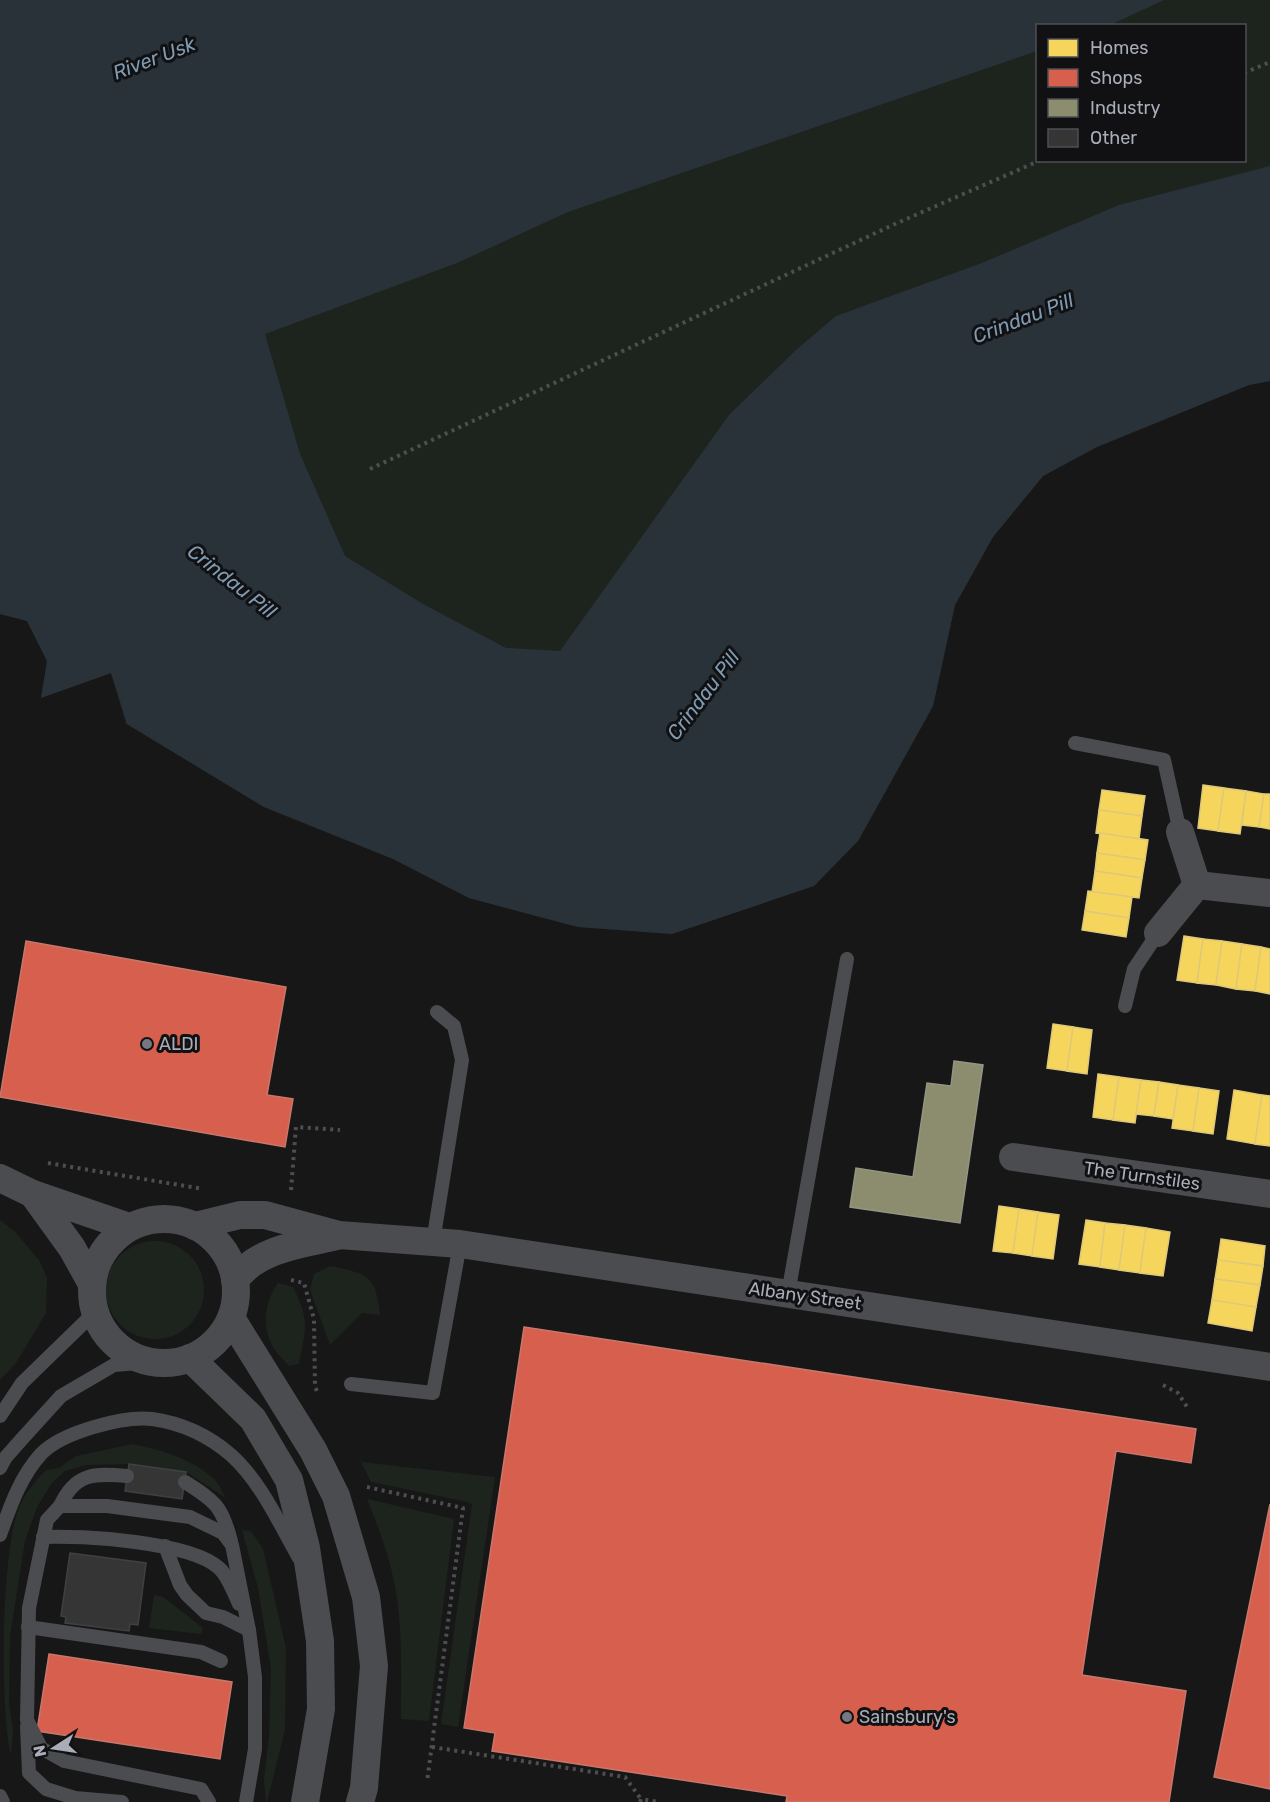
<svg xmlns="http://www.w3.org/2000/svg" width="1270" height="1802" viewBox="0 0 1270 1802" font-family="Rubik,sans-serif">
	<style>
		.green { fill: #1d241e; fill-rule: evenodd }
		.water { fill: #2a3239 }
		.homes { fill: #f6d55c; stroke: #dfc978; stroke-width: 1.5 }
		.shops { fill: #d6604d; stroke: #c8776d; stroke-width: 1.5 }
		.industry { fill: #8c8c6e; stroke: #949684; stroke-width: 1.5 }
		.building { fill: #353536; stroke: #3f4043; stroke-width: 1.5 }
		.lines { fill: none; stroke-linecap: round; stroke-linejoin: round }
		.path { stroke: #4d4e52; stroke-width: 4; stroke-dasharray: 3 4.5; stroke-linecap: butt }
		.lane { stroke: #4b4c50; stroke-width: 14 }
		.street { stroke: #4b4c50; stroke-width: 28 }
		.poi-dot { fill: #757880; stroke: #111113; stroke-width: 2 }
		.labels { text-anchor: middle; stroke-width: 6; stroke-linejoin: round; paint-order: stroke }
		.poi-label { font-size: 18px; fill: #a8adb8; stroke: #111113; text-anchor: start }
		.street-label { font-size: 18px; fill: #a8adb8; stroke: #111113 }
		.water-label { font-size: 20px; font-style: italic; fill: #7f9bb3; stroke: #111113 }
	</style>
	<rect width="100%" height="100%" fill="#171717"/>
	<g class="green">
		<path d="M667,0H1270V381L1249,385L1097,447L1043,476L993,537L955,605L933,706L858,841L814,886L672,934L578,927L469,898L393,859L264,807L126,724L111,673L41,698L47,661L27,621L0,614V244ZM1038,26H1244V160H1038Z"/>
		<path d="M0,1220L15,1232L39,1260L47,1278L46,1313L16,1363L0,1380Z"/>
		<circle cx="155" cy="1290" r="49"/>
		<path d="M330,1266C367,1274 376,1274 380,1315L362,1313L330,1345L310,1290L314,1274Z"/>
		<path d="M278,1283L293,1287C310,1321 306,1328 299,1364L289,1366C283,1359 274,1351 271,1343C262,1323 265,1301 278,1283Z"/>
		<path d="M133,1444C161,1450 190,1458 213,1478C218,1482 222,1492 226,1498L186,1472L129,1464L86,1465L65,1471L51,1484L37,1507L25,1541L10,1636L9,1704L13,1729L11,1755C0,1715 1,1555 18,1511C24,1494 34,1483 46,1470L59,1468L76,1456Z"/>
		<path d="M361,1462L495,1477L458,1727L441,1724L472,1504L463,1501L371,1482Z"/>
		<path d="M367,1499L454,1519L429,1721L401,1719C401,1678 403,1634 396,1593C391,1560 379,1529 367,1499Z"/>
		<path d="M242,1530L251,1531L263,1549L286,1648L285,1730L267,1802H266L264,1779L269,1736L271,1669L258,1588Z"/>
		<path d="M154,1595L163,1597L203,1628L201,1634L149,1628Z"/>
	</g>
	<path class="water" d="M0,0H1164L1110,25L1038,26L1037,51L568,212L457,263L265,334L300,454L345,556L423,604L506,648L560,651L729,415L796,350L836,316L982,263L1119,205L1270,166V381L1249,385L1097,447L1043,476L993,537L955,605L933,706L858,841L814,886L672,934L578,927L469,898L393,859L264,807L127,724L111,673L41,698L47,661L27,621L0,614Z"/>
	<g class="homes">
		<path d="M1203,785L1224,788L1218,831L1198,828Z"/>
		<path d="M1224,788L1246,791L1240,834L1218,831Z"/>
		<path d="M1102,790L1145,796L1142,816L1099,810Z"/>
		<path d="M1246,791L1264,794L1259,827L1242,825Z"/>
		<path d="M1264,794H1270V829L1259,827Z"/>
		<path d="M1099,810L1142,816L1139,839L1096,833Z"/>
		<path d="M1100,833L1148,840L1145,860L1097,853Z"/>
		<path d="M1097,853L1145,860L1142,878L1095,871Z"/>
		<path d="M1095,871L1142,878L1139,898L1092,892Z"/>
		<path d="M1088,891L1132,897L1129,918L1085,911Z"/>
		<path d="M1085,911L1129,918L1126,937L1082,930Z"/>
		<path d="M1184,936L1203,939L1197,983L1177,980Z"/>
		<path d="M1203,939L1222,941L1216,985L1197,983Z"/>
		<path d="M1222,941L1242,944L1236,989L1216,985Z"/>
		<path d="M1242,944L1261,947L1255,991L1236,989Z"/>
		<path d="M1261,947L1270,949V994L1255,991Z"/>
		<path d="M1053,1024L1073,1027L1067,1071L1047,1068Z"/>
		<path d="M1073,1027L1092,1030L1087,1074L1067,1071Z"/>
		<path d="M1098,1074L1119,1077L1113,1120L1093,1117Z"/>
		<path d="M1119,1077L1141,1080L1135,1123L1113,1120Z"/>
		<path d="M1141,1080L1159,1082L1154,1116L1136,1114Z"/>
		<path d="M1159,1082L1178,1085L1173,1119L1154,1116Z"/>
		<path d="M1178,1085L1199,1088L1193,1131L1172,1128Z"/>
		<path d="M1199,1088L1219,1091L1213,1134L1193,1131Z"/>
		<path d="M1234,1090L1262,1095L1255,1144L1227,1139Z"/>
		<path d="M1262,1095L1270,1096V1146L1255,1144Z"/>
		<path d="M999,1206L1019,1209L1013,1253L993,1251Z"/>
		<path d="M1019,1209L1038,1212L1032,1256L1013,1253Z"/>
		<path d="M1038,1212L1059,1215L1053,1259L1032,1256Z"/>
		<path d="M1086,1220L1105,1223L1100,1267L1079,1264Z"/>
		<path d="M1105,1223L1125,1225L1119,1270L1100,1267Z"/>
		<path d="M1125,1225L1146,1228L1140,1273L1119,1270Z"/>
		<path d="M1146,1228L1170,1232L1163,1276L1140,1273Z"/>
		<path d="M1221,1239L1265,1246L1263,1266L1218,1260Z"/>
		<path d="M1218,1260L1263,1266L1260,1285L1215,1279Z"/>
		<path d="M1215,1279L1260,1285L1256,1307L1212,1300Z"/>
		<path d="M1212,1300L1256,1307L1252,1331L1208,1323Z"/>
	</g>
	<g class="shops">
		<path d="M26,941L286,987L267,1095L293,1099L285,1147L0,1097Z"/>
		<path d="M524,1327L1196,1429L1191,1463L1116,1451L1082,1675L1186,1691L1169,1802H786L787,1796L492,1751L495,1733L464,1728Z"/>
		<path d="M1270,1504V1789L1214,1777Z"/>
		<path d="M49,1654L232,1682L220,1759L37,1731Z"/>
	</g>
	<path class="industry" d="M954,1061L983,1065L960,1223L850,1207L856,1168L913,1177L927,1083L951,1086Z"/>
	<g class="building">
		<path d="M129,1464L186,1472L182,1499L125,1491Z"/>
		<path d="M70,1553L146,1563L138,1625L130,1624L129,1631L65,1623L66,1617L61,1616Z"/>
	</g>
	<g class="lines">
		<g class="path">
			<path d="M1244,73L1270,62"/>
			<path d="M370,469L895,224L1041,160"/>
			<path d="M48,1163L203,1189"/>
			<path d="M291,1190L296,1127L340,1130"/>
			<path d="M291,1280L304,1283L314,1319L315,1387L318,1393"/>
			<path d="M1163,1385L1178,1393L1189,1410"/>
			<path d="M367,1487L463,1508L427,1782"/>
			<path d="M432,1747L625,1777L641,1799"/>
			<path d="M640,1802L641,1799L659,1802"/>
		</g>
		<g class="lane">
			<path d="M1075,743L1164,760L1180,832"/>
			<path d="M1125,1006L1134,969L1158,933"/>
			<path d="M433,1242L462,1060L454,1026L437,1012"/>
			<path d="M788,1294L847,959"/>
			<path d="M351,1384L433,1393L460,1244"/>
			<path d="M0,1416L22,1383L95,1312"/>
			<path d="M0,1468L6,1457L21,1440L61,1396L114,1365L151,1362"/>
			<path d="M185,1482C215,1501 222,1506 231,1541"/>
			<path d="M60,1506C75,1473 94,1473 127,1476"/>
			<path d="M0,1535C10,1507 20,1477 41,1454C62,1432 123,1416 152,1419C181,1423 209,1436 231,1455C261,1482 279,1523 299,1558"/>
			<path d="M43,1537C82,1535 191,1542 219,1568C228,1576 234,1593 239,1604"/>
			<path d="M165,1546L180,1585L187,1595L206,1613L223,1617L249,1630"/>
			<path d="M28,1627L201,1652L221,1661"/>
			<path d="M27,1726L29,1773L46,1789L75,1798L122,1802"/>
			<path d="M0,1796L3,1802"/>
			<path d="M209,1802L201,1789L64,1761L41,1748L27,1720L29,1608L47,1520L60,1506H107L190,1517L223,1533L232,1545L249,1630L255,1677V1749L246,1802"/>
		</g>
		<g class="street">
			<path d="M1197,885L1270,893"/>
			<path d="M1158,933L1197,885L1180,832"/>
			<path d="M1013,1157L1270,1194"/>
			<path d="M0,1178L33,1194L129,1227"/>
			<path d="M33,1194L72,1248L92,1284"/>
			<circle cx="164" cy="1291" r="72"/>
			<path d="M195,1226L240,1215H265L339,1235L460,1244L1270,1367"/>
			<path d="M235,1280C258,1248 301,1245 337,1236"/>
			<path d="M231,1318L313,1450L336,1496L366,1597L374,1666L364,1788L360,1802"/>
			<path d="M190,1358L253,1419L289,1480L306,1548L320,1641L321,1709L305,1802"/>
		</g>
	</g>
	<g class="poi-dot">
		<circle cx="147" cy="1044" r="6"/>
		<circle cx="847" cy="1717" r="6"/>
	</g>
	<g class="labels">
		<g class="poi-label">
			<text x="159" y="1050">ALDI</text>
			<text x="859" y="1723">Sainsbury's</text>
		</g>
		<g class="street-label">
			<text transform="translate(1142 1176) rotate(8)" y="6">The Turnstiles</text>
			<text transform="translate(805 1296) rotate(8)" y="6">Albany Street</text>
		</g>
		<g class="water-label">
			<text transform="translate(154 58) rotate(-21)" y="7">River Usk</text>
			<text transform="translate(1023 318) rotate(-21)" y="7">Crindau Pill</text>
			<text transform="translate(232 581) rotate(38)" y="7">Crindau Pill</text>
			<text transform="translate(703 695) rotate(-53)" y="7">Crindau Pill</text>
		</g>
	</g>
	<rect x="1036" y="24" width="210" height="138" fill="#111113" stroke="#4d4f55" stroke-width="1.5"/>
	<rect x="1048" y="39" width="30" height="18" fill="#f6d55c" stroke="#4d4f55" stroke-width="1.5"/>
	<text x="1090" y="54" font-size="18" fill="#a8adb8">Homes</text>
	<rect x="1048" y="69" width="30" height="18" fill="#d6604d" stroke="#4d4f55" stroke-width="1.5"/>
	<text x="1090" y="84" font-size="18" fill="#a8adb8">Shops</text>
	<rect x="1048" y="99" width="30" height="18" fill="#8c8c6e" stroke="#4d4f55" stroke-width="1.5"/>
	<text x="1090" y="114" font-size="18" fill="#a8adb8">Industry</text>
	<rect x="1048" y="129" width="30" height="18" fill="#353536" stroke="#4d4f55" stroke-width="1.5"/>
	<text x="1090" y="144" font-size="18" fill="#a8adb8">Other</text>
	<g transform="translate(54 1748) rotate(258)" stroke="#111113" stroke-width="4.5" paint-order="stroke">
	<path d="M0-4.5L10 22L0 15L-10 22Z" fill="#a8adb8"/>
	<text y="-9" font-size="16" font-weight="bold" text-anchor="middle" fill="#a8adb8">N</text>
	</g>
</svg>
